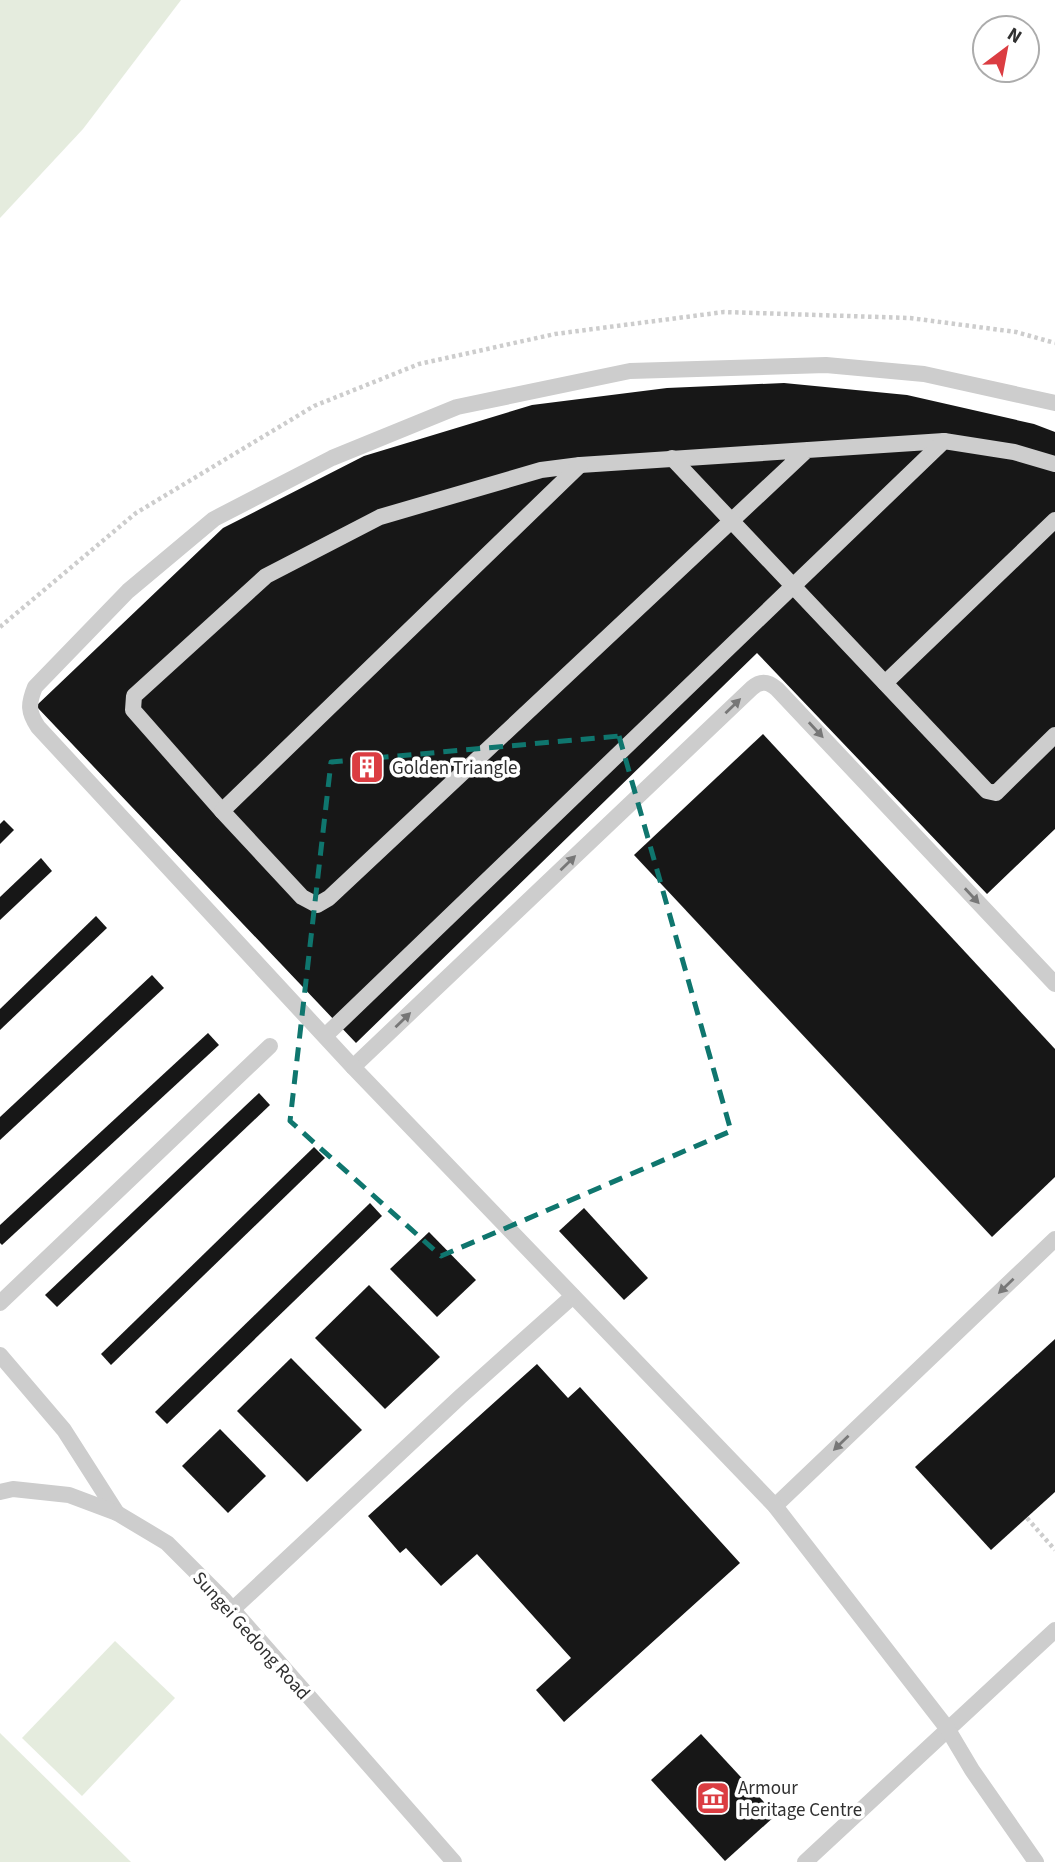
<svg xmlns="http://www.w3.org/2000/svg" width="1055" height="1862" viewBox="0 0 1055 1862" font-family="'Source Sans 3',sans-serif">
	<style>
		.green { fill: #e5ecde }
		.building { fill: #171717 }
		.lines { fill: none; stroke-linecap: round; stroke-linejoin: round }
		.path { stroke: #cdcdcd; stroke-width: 4.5; stroke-dasharray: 3.5 3.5; stroke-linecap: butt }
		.lane { stroke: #cdcdcd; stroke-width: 16 }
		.oneway { fill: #777 }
		.marked { fill: none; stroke: #0f766e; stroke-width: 5; stroke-dasharray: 14 9; stroke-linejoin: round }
		.labels { text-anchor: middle; stroke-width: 7; stroke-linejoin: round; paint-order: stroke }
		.poi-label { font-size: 19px; fill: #303030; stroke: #fff; text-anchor: start }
		.street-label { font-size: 19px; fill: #303030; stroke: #fff }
	</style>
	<rect width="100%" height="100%" fill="#fff"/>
	<g class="green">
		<path d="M0,0H181L83,129L0,218Z"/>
		<path d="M115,1641L175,1698L82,1796L22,1738Z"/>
		<path d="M0,1733L131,1862H0Z"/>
	</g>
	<g class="building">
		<path d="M784,383L907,395L1034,424L1055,432V829L987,894L757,653L356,1043L36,706L223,528L364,456L532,405L667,388Z"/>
		<path d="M763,734L1055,1049V1177L992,1237L634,855Z"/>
		<path d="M4,820L14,830L0,844V824Z"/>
		<path d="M41,858L52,871L0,920V897Z"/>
		<path d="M96,916L107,928L0,1030V1009Z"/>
		<path d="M152,975L164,988L0,1140V1117Z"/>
		<path d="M208,1033L219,1045L2,1245L0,1243V1225Z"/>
		<path d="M259,1093L270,1105L57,1307L45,1295Z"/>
		<path d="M314,1147L325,1158L111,1365L101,1354Z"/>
		<path d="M370,1203L382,1216L167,1424L155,1412Z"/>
		<path d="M584,1208L648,1278L624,1300L559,1231Z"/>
		<path d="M429,1232L476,1280L437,1317L390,1269Z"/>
		<path d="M369,1285L440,1357L385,1409L315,1338Z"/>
		<path d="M1055,1339V1492L991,1550L915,1467Z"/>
		<path d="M291,1358L362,1430L307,1482L237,1411Z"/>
		<path d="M537,1364L568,1398L580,1387L740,1563L564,1722L536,1690L571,1658L477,1554L441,1586L406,1548L400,1553L368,1516Z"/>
		<path d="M220,1429L266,1476L228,1513L182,1466Z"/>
		<path d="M701,1734L776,1815L725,1861L651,1780Z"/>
	</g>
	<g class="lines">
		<g class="path">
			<path d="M0,627L136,513L314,406L419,364L555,334L724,312L910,318L1016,332L1055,343"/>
			<path d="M1027,1518L1055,1550"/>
		</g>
		<g class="lane">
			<path d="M807,450L329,898L317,905L302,897L222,811L133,710L134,696L266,576L380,517L541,470L580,465L944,441"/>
			<path d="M672,458L987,791L996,793L1055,735"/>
			<path d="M885,683L1055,520"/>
			<path d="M222,811L580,465"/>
			<path d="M325,1036L944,441L1014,452L1055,464"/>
			<path d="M353,1067L752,688C761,680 769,682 777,689L1055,984"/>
			<path d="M0,1303L270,1046"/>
			<path d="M0,1355L64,1430L117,1513"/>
			<path d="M0,1492L13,1489L69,1495L117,1513L167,1543L225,1601L454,1862"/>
			<path d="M775,1506L1055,1239"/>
			<path d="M232,1610L460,1397L573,1296"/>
			<path d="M805,1862L1055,1630"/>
			<path d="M1036,1862L972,1770L947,1728L775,1506L353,1067L38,727C28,712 28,704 35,687L128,591L214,519L332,458L457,407L630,371L826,365L924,374L1055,403"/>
		</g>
	</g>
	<defs><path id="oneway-solid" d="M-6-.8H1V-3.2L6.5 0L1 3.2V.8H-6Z" transform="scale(1.75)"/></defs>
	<g class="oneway">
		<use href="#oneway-solid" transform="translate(733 706) rotate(-44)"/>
		<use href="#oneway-solid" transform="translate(816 730) rotate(47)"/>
		<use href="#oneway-solid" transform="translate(568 863) rotate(-44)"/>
		<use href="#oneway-solid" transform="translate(972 896) rotate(47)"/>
		<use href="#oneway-solid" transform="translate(403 1020) rotate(-44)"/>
		<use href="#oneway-solid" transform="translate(1006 1286) rotate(136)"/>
		<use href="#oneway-solid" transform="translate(841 1443) rotate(136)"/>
	</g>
	<path class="marked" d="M619,736L731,1131L441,1256L290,1121L331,762Z"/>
	<defs>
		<g id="building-square" transform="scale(1.75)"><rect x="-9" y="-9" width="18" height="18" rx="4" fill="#db3d42" stroke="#fff"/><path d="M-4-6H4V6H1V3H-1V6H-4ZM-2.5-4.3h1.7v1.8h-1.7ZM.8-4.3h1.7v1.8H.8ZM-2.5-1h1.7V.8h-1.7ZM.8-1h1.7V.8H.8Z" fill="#fff"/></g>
		<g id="museum-square" transform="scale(1.75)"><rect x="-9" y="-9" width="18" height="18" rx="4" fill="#db3d42" stroke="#fff"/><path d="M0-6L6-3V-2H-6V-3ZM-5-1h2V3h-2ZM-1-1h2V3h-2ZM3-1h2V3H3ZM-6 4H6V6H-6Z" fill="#fff"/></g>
	</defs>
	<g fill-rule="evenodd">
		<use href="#building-square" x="367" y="767"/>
		<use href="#museum-square" x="713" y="1798"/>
	</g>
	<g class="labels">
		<g class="poi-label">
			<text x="392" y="774">Golden Triangle</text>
			<text x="738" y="1794">Armour<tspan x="738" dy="22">Heritage Centre</tspan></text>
		</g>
		<g class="street-label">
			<text transform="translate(252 1635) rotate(48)" y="7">Sungei Gedong Road</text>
		</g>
	</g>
	<g transform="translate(1006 49) rotate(32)"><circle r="33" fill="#ffffff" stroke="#acacac" stroke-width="2"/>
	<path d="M0-5L12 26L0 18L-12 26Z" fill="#db3d42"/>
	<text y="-10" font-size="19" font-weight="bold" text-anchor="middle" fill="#303030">N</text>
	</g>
</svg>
